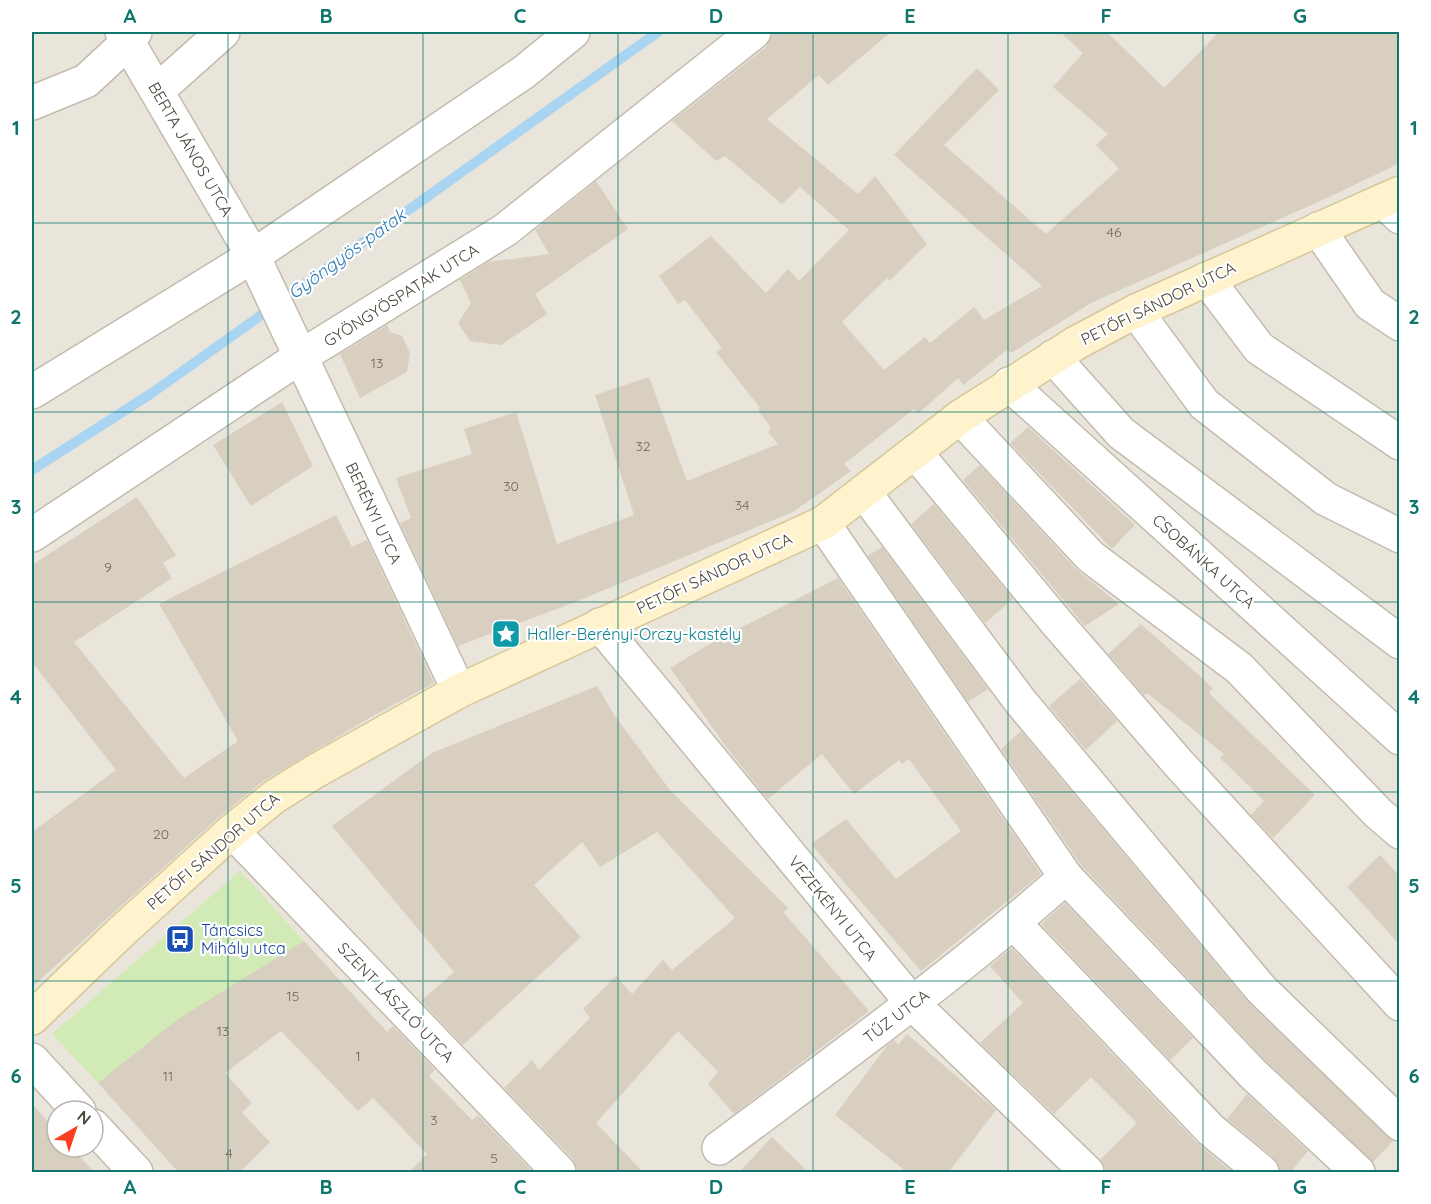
<svg xmlns="http://www.w3.org/2000/svg" width="1431" height="1204" viewBox="0 0 1431 1204" font-family="Quicksand,sans-serif">
	<style>
		.residential { fill: #eae5da; fill-rule: evenodd }
		.green { fill: #d2eab5 }
		.lines { fill: none; stroke-linecap: round; stroke-linejoin: round }
		.stream { stroke: #a9d4f2; stroke-width: 10 }
		.building { fill: #d8cfc1 }
		.street-casing { stroke: #c2bbae; stroke-width: 36 }
		.secondary-casing { stroke: #d6c79b; stroke-width: 36 }
		.street { stroke: #fff; stroke-width: 33 }
		.secondary { stroke: #fff3cd; stroke-width: 33 }
		.grid { fill: none; stroke: #0f766e; stroke-width: 1.5; stroke-opacity: 0.55 }
		.labels { text-anchor: middle; stroke-width: 4.5; stroke-linejoin: round; paint-order: stroke }
		.number-label { font-size: 14px; fill: #6e675b }
		.street-label { font-size: 16px; fill: #4b4439; stroke: #fff }
		.culture-label { font-size: 16px; fill: #0d838f; stroke: #fff; text-anchor: start }
		.transit-label { font-size: 16px; fill: #164399; stroke: #fff; text-anchor: start }
		.water-label { font-size: 18px; font-style: italic; fill: #2e7ab2; stroke: #fff }
		.neatline { fill: none; stroke: #0f766e; stroke-width: 2 }
		.grid-label { font-size: 20px; text-anchor: middle; font-weight: bold; fill: #0f766e }
	</style>
	<rect width="100%" height="100%" fill="#f6f3ec"/>
	<path class="residential" d="M32,32H1399V1172H32ZM57,1111H93V1147H57Z"/>
	<path class="green" d="M240,871L304,941L98,1083L52,1034Z"/>
	<g class="lines">
		<path class="stream" d="M32,470L152,393L658,32"/>
	</g>
	<g class="building">
		<path d="M772,32H891L828,85L819,75L767,119L858,194L875,176L927,244L890,281L887,278L842,322L884,370L925,337L930,343L974,307L984,320L1042,286L894,155L977,68L999,90L944,145L1046,234L1119,169L1096,145L1108,134L1053,87L1083,53L1060,32H1107L1164,88L1219,32H1400V163L1327,198L1091,303L1011,353L1007,350L963,385L958,378L919,413L914,409L844,464L851,471L793,512L573,603L458,646L400,523L411,518L396,478L472,454L464,429L516,412L557,544L634,515L595,395L649,377L687,481L778,444L768,432L771,428L758,410L760,408L716,352L722,348L685,300L678,304L659,276L711,236L766,293L788,269L799,281L849,230L800,187L782,204L725,156L716,161L672,121L766,47Z"/>
		<path d="M596,181L628,229L535,294L547,314L501,345L470,341L458,323L471,303L460,280L488,262L549,254L535,230Z"/>
		<path d="M387,325L390,332L402,336L410,353L407,372L360,398L340,354Z"/>
		<path d="M282,402L313,466L251,506L213,445Z"/>
		<path d="M1028,427L1135,525L1112,549L1010,443Z"/>
		<path d="M980,465L1077,570L1119,604L1085,626L963,480Z"/>
		<path d="M137,497L176,555L163,563L172,578L74,642L184,778L238,741L159,604L336,515L352,547L367,540L434,683L371,717L262,782L219,817L32,987V832L116,770L32,662V565Z"/>
		<path d="M934,504L1013,599L985,623L911,524Z"/>
		<path d="M882,547L988,689L968,702L868,556Z"/>
		<path d="M838,578L1041,874L921,971L811,844L846,819L896,879L961,831L909,759L902,764L899,760L854,794L822,754L768,799L730,752L670,668L713,642Z"/>
		<path d="M1141,624L1213,688L1209,693L1315,795L1273,838L1251,815L1264,801L1220,758L1224,754L1147,693L1144,695L1108,654Z"/>
		<path d="M1080,679L1117,721L1086,750L1049,706Z"/>
		<path d="M597,686L615,716L670,790L788,908L783,912L869,1011L734,1114L708,1084L718,1072L678,1031L596,1123L644,1173H577L573,1159L504,1088L532,1060L539,1070L590,1018L583,1009L616,976L632,994L663,960L672,970L735,918L657,832L600,867L582,842L534,885L581,937L463,1045L421,1001L454,972L332,826L432,753Z"/>
		<path d="M1021,731L1247,1001L1393,1141L1373,1162L1266,1061L1081,865L1001,749Z"/>
		<path d="M1380,855L1400,876V945L1347,887Z"/>
		<path d="M1065,903L1193,1038L1170,1060L1041,924Z"/>
		<path d="M304,941L387,1032L393,1026L435,1070L429,1076L472,1120L478,1115L534,1173H408L427,1154L373,1098L358,1111L281,1031L225,1073L252,1103L242,1113L270,1142L239,1173H179L98,1083L178,1019Z"/>
		<path d="M1012,948L1197,1143L1233,1173H1105L1101,1159L1137,1123L1091,1077L1054,1114L980,1043L1023,1003L990,966Z"/>
		<path d="M907,1034L996,1110L948,1173H908L835,1115L887,1046L894,1040L898,1045Z"/>
		<path d="M1247,1094L1308,1151L1290,1173H1280L1274,1158L1227,1119Z"/>
		<path d="M32,1104L57,1131V1147H71L95,1173H32Z"/>
		<path d="M772,1137L809,1173H738Z"/>
	</g>
	<g class="lines">
		<g class="street-casing">
			<g id="street">
				<path d="M122,32L253,256L459,691"/>
				<path d="M157,91L223,32"/>
				<path d="M32,103L86,81L129,41L135,32"/>
				<path d="M1383,201L1400,217"/>
				<path d="M1318,229L1370,304L1400,324"/>
				<path d="M1207,279L1259,348L1400,443"/>
				<path d="M1136,311L1204,404L1326,499L1400,536"/>
				<path d="M1053,357L1121,433L1400,642"/>
				<path d="M1009,384L1400,738"/>
				<path d="M32,392L253,256L524,72L573,32"/>
				<path d="M960,417L1091,557L1239,668L1378,813L1400,832"/>
				<path d="M915,452L1057,623L1180,765L1400,1004"/>
				<path d="M864,492L1020,701L1261,989L1400,1124"/>
				<path d="M823,523L1066,877L1253,1074L1358,1172"/>
				<path d="M32,535L300,357L505,230L754,32"/>
				<path d="M600,625L913,1004L1087,1172"/>
				<path d="M232,831L559,1172"/>
				<path d="M1014,923L1211,1130L1262,1172"/>
				<path d="M32,1060L79,1111"/>
				<path d="M93,1126L136,1172"/>
				<path d="M719,1148C837,1060 956,974 1066,877"/>
			</g>
		</g>
		<g class="secondary-casing">
			<path id="secondary" d="M32,1018L120,933L232,831L274,797L314,772L459,691L823,523L960,417L1076,343L1136,311L1400,193"/>
		</g>
		<use href="#street" class="street"/>
		<use href="#secondary" class="secondary"/>
	</g>
	<path class="grid" d="M228,32V1172M423,32V1172M618,32V1172M813,32V1172M1008,32V1172M1203,32V1172M32,223H1400M32,412H1400M32,602H1400M32,792H1400M32,981H1400"/>
	<defs>
		<g id="sight-square" transform="scale(1.5)"><rect x="-9" y="-9" width="18" height="18" rx="4" fill="#0f9aa8" stroke="#fff"/><path d="M0-6L1.8-2.2L6-1.7L2.9 1.2L3.7 5.4L0 3.3L-3.7 5.4L-2.9 1.2L-6-1.7L-1.8-2.2Z" fill="#fff"/></g>
		<g id="bus-square" transform="scale(1.5)"><rect x="-9" y="-9" width="18" height="18" rx="4" fill="#1a4fb4" stroke="#fff"/><path d="M-5-6H5V4H4V6H2V4H-2V6H-4V4H-5ZM-3.5-4V0h7V-4ZM-3.5 1.2v1.5H-2V1.2ZM2 1.2v1.5H3.5V1.2Z" fill="#fff"/></g>
	</defs>
	<g fill-rule="evenodd">
		<use href="#sight-square" x="506" y="634"/>
		<use href="#bus-square" x="180" y="939"/>
	</g>
	<g class="labels">
		<g class="number-label">
			<text x="1114" y="237">46</text>
			<text x="377" y="368">13</text>
			<text x="643" y="451">32</text>
			<text x="511" y="491">30</text>
			<text x="742" y="510">34</text>
			<text x="108" y="572">9</text>
			<text x="161" y="839">20</text>
			<text x="293" y="1001">15</text>
			<text x="223" y="1036">13</text>
			<text x="358" y="1061">1</text>
			<text x="168" y="1081">11</text>
			<text x="434" y="1125">3</text>
			<text x="229" y="1158">4</text>
			<text x="494" y="1163">5</text>
		</g>
		<g class="street-label">
			<text transform="translate(191 149) rotate(60)" y="6">BERTA JÁNOS UTCA</text>
			<text transform="translate(401 295) rotate(-32)" y="6">GYÖNGYÖSPATAK UTCA</text>
			<text transform="translate(1158 303) rotate(-26)" y="6">PETŐFI SÁNDOR UTCA</text>
			<text transform="translate(374 513) rotate(65)" y="6">BERÉNYI UTCA</text>
			<text transform="translate(1204 561) rotate(42)" y="6">CSOBÁNKA UTCA</text>
			<text transform="translate(714 573) rotate(-25)" y="6">PETŐFI SÁNDOR UTCA</text>
			<text transform="translate(213 851) rotate(-41)" y="6">PETŐFI SÁNDOR UTCA</text>
			<text transform="translate(833 908) rotate(51)" y="6">VEZEKÉNYI UTCA</text>
			<text transform="translate(396 1002) rotate(46)" y="6">SZENT LÁSZLÓ UTCA</text>
			<text transform="translate(896 1016) rotate(-37)" y="6">TŰZ UTCA</text>
		</g>
		<g class="culture-label">
			<text x="527" y="640">Haller-Berényi-Orczy-kastély</text>
		</g>
		<g class="transit-label">
			<text x="201" y="936">Táncsics<tspan x="201" dy="18">Mihály utca</tspan></text>
		</g>
		<g class="water-label">
			<text transform="translate(347 254) rotate(-36)" y="6">Gyöngyös-patak</text>
		</g>
	</g>
	<rect width="1431" height="1204" fill="none" stroke="#ffffff" stroke-width="66"/>
	<g transform="translate(75 1129) rotate(39)"><circle r="28" fill="#ffffff" stroke="#b7b4b0" stroke-width="1.5"/>
	<path d="M0-4.5L10 22L0 15L-10 22Z" fill="#fc3f1d"/>
	<text y="-9" font-size="16" font-weight="bold" text-anchor="middle" fill="#4b4439">N</text>
	</g>
	<rect x="33" y="33" width="1365" height="1138" class="neatline"/>
	<g class="grid-label">
		<text x="130" y="23">A</text>
		<text x="326" y="23">B</text>
		<text x="520" y="23">C</text>
		<text x="716" y="23">D</text>
		<text x="910" y="23">E</text>
		<text x="1106" y="23">F</text>
		<text x="1300" y="23">G</text>
		<text x="16" y="135">1</text>
		<text x="1414" y="135">1</text>
		<text x="16" y="324">2</text>
		<text x="1414" y="324">2</text>
		<text x="16" y="514">3</text>
		<text x="1414" y="514">3</text>
		<text x="16" y="704">4</text>
		<text x="1414" y="704">4</text>
		<text x="16" y="893">5</text>
		<text x="1414" y="893">5</text>
		<text x="16" y="1083">6</text>
		<text x="1414" y="1083">6</text>
		<text x="130" y="1194">A</text>
		<text x="326" y="1194">B</text>
		<text x="520" y="1194">C</text>
		<text x="716" y="1194">D</text>
		<text x="910" y="1194">E</text>
		<text x="1106" y="1194">F</text>
		<text x="1300" y="1194">G</text>
	</g>
</svg>
